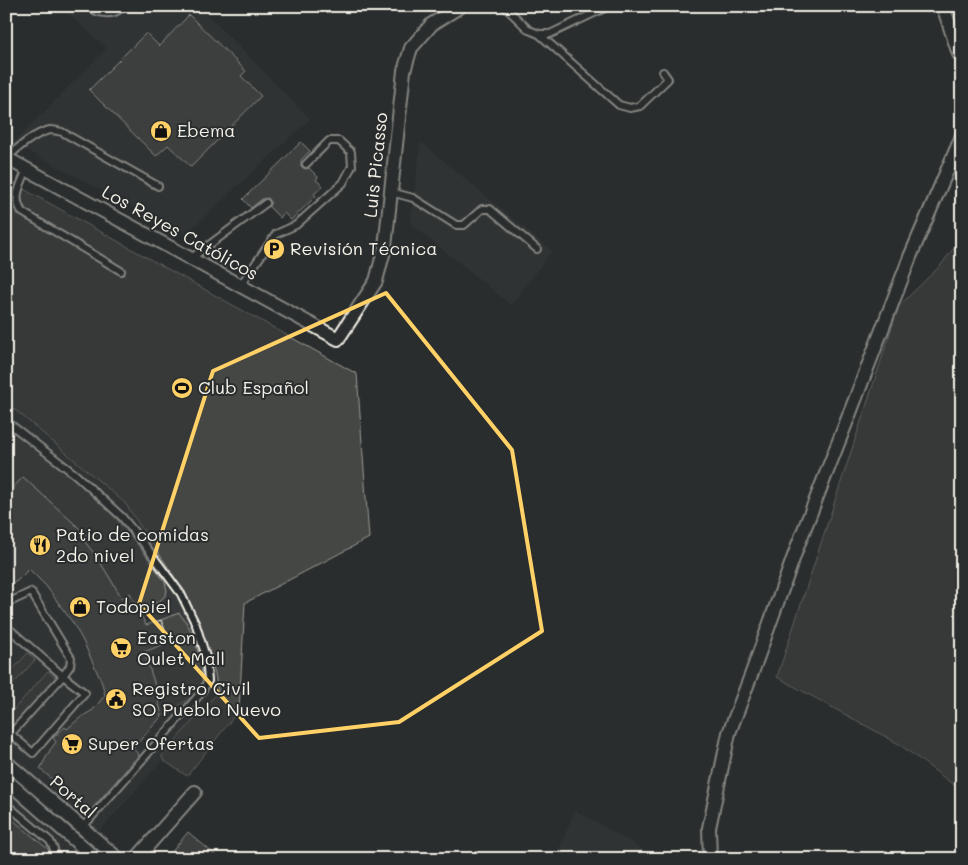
<svg xmlns="http://www.w3.org/2000/svg" width="968" height="865" viewBox="0 0 968 865" font-family="Mali,sans-serif">
	<style>
		.built { fill: #373a3a }
		.green { fill: #444645; stroke: #9c9c96 }
		.building { fill: #555756; stroke: #f4f1e8 }
		.lines { fill: none; stroke-linecap: round; stroke-linejoin: round }
		.lane-casing { stroke: #f4f1e8; stroke-width: 10 }
		.street-casing { stroke: #f4f1e8; stroke-width: 16 }
		.lane { stroke: #2a2d2e; stroke-width: 6 }
		.street { stroke: #2a2d2e; stroke-width: 12 }
		.marked { fill: none; stroke: #ffd166; stroke-width: 4; stroke-linejoin: round }
		.labels { text-anchor: middle; stroke-width: 4; stroke-linejoin: round; paint-order: stroke }
		.poi-label { font-size: 18px; fill: #f4f1e8; stroke: #2a2d2e; text-anchor: start }
		.street-label { font-size: 18px; fill: #f4f1e8; stroke: #2a2d2e }
	</style>
	<rect width="100%" height="100%" fill="#2a2d2e"/>
	<filter id="ink" filterUnits="userSpaceOnUse"><feTurbulence type="fractalNoise" baseFrequency=".02" numOctaves="2"/><feDisplacementMap in="SourceGraphic" scale="10" xChannelSelector="R" yChannelSelector="G"/><feConvolveMatrix kernelMatrix="1 2 1 2 8 2 1 2 1" color-interpolation-filters="sRGB"/></filter>
	<g filter="url(#ink)">
		<g class="built">
			<path d="M60,6H199L310,119L185,235L13,143L107,48Z"/>
			<path d="M421,142L552,251L511,305L410,223Z"/>
			<path d="M6,402L200,566L239,710L187,776L163,760L97,834L6,754Z"/>
			<path d="M6,785L80,854L76,859H6Z"/>
			<path d="M575,810L660,859H555Z"/>
		</g>
		<g class="green">
			<path d="M6,176L20,187L357,374L369,538L245,603L239,710L187,776L163,760L162,756L218,692L215,673L204,637L189,600L170,570L125,503L6,402Z"/>
			<path d="M962,237V791L899,744L777,677L899,306L941,265Z"/>
			<path d="M6,430L16,434C43,455 72,475 97,499C123,524 144,553 165,582L167,591C164,603 149,605 138,609L130,593L122,598L97,557L85,542L89,537L23,477L15,486L6,479Z"/>
			<path d="M179,613C183,618 187,623 190,629C196,641 205,672 201,686C200,693 169,712 162,716L154,682L144,652L169,642L161,620Z"/>
			<path d="M28,653L35,660L6,692V677Z"/>
			<path d="M48,671L56,678L11,728L6,724V718Z"/>
		</g>
		<g class="building">
			<path d="M189,15L246,71L241,76L261,96L191,167L168,145L156,156L89,90L146,33L159,46Z"/>
			<path d="M301,142L310,151L301,160V166L305,169L309,168L318,177L316,180L323,186L314,194L316,196L291,220L284,213L280,218L269,207L271,202L268,198L262,199L251,208L243,199Z"/>
			<path d="M23,477L89,537L85,542L97,557L122,598L130,593L146,625L161,620L170,642L144,652L154,682L162,716L133,748L139,755L90,811L40,769L50,750L56,742L53,738L65,727L67,729L81,717L93,710L105,695L102,683L84,643L73,623L46,586L29,569L17,581L6,586V495Z"/>
			<path d="M6,814L49,850L48,855L45,859H6Z"/>
			<path d="M188,832L220,859H166Z"/>
		</g>
		<g class="lines">
			<g class="lane-casing">
				<g id="lane">
					<path d="M88,6C97,14 114,17 123,6"/>
					<path d="M504,6L529,30L539,34H550L609,6"/>
					<path d="M539,34L619,105L630,108L640,106L668,79L663,72"/>
					<path d="M7,158C17,148 35,133 50,130C53,130 58,131 62,132L158,186"/>
					<path d="M27,169C21,185 12,196 22,212L121,271"/>
					<path d="M391,192L413,198L456,225H464L482,209H490L537,249"/>
					<path d="M190,259L266,203"/>
					<path d="M240,286L276,234L296,225L343,183L352,166L351,152L339,141H329L306,164"/>
					<path d="M6,421L76,475L122,517L144,544L181,594L196,625L206,657L208,681L201,693L82,828"/>
					<path d="M6,602L14,600L31,592L71,658L70,666L63,676L6,739"/>
					<path d="M6,626L63,676L85,693L33,753L6,730"/>
					<path d="M6,804L50,841L54,849L53,859"/>
				</g>
			</g>
			<g class="street-casing">
				<g id="street">
					<path d="M943,6L959,54"/>
					<path d="M6,158L338,339L376,281L385,247L404,71L411,48L432,24L461,6"/>
					<path d="M6,762L116,857"/>
					<path d="M6,780L96,859"/>
					<path d="M136,859L195,792"/>
					<path d="M710,859L709,828L729,733L753,670L798,545L848,418L910,257L962,136"/>
				</g>
			</g>
			<use href="#lane" class="lane"/>
			<use href="#street" class="street"/>
		</g>
	</g>
	<path d="M0 0H968V865H0ZM386,293L512,450L542,631L399,722L259,738L139,604L213,371Z" fill="#2a2d2e" fill-opacity=".55" fill-rule="evenodd"/>
	<path class="marked" d="M386,293L512,450L542,631L399,722L259,738L139,604L213,371Z"/>
	<defs>
		<g id="shop-disc" transform="scale(1.125)"><circle r="9.5" fill="#ffd166" stroke="#2a2d2e"/><path d="M-5-2.5h2.3a2.7 3.5 0 0 1 5.4 0H5L5.5 6h-11ZM-1.5-2.5h3a1.5 2.3 0 0 0-3 0Z" fill="#111"/></g>
		<g id="parking-disc" transform="scale(1.125)"><circle r="9.5" fill="#ffd166" stroke="#2a2d2e"/><path d="M-3.5-5.5H1a3.5 3.5 0 0 1 0 7H-1V5.5H-3.5ZM-1-3.4V-.6H.8a1.4 1.4 0 0 0 0-2.8Z" fill="#111"/></g>
		<g id="stadium-disc" transform="scale(1.125)"><circle r="9.5" fill="#ffd166" stroke="#2a2d2e"/><path d="M0-5a6.5 5 0 1 0 0 10a6.5 5 0 1 0 0-10ZM-3.5-1.8h7v3.6h-7Z" fill="#111"/></g>
		<g id="restaurant-disc" transform="scale(1.125)"><circle r="9.5" fill="#ffd166" stroke="#2a2d2e"/><path d="M-5-6h1v4h1v-4h1v4h1v-4h1v5L-1.5 .5V6h-2V.5L-5-1ZM5-6V6H3V1.5H1.5Q1.5-4 5-6Z" fill="#111"/></g>
		<g id="supermarket-disc" transform="scale(1.125)"><circle r="9.5" fill="#ffd166" stroke="#2a2d2e"/><path d="M-6-5.5h2.5l.6 2H6L4.5 2H-2.5L-4.4-4H-6ZM-1.5 3.2a1.3 1.3 0 1 0 .1 0ZM3 3.2a1.3 1.3 0 1 0 .1 0Z" fill="#111"/></g>
		<g id="civic-disc" transform="scale(1.125)"><circle r="9.5" fill="#ffd166" stroke="#2a2d2e"/><path d="M-.6-6.5H3V-4.5H.6V-3L4-1V1h2V6H-6V1h2V-1L-.6-3ZM-1.2 2.5V6h2.4V2.5Z" fill="#111"/></g>
	</defs>
	<g fill-rule="evenodd">
		<use href="#shop-disc" x="161" y="131"/>
		<use href="#parking-disc" x="274" y="249"/>
		<use href="#stadium-disc" x="182" y="388"/>
		<use href="#restaurant-disc" x="40" y="545"/>
		<use href="#shop-disc" x="80" y="607"/>
		<use href="#supermarket-disc" x="121" y="648"/>
		<use href="#civic-disc" x="116" y="699"/>
		<use href="#supermarket-disc" x="72" y="744"/>
	</g>
	<g class="labels">
		<g class="poi-label">
			<text x="177" y="137">Ebema</text>
			<text x="290" y="255">Revisión Técnica</text>
			<text x="198" y="394">Club Español</text>
			<text x="56" y="541">Patio de comidas<tspan x="56" dy="21">2do nivel</tspan></text>
			<text x="96" y="613">Todopiel</text>
			<text x="137" y="644">Easton<tspan x="137" dy="21">Oulet Mall</tspan></text>
			<text x="132" y="695">Registro Civil<tspan x="132" dy="21">SO Pueblo Nuevo</tspan></text>
			<text x="88" y="750">Super Ofertas</text>
		</g>
		<g class="street-label">
			<text transform="translate(376 165) rotate(-84)" y="6">Luis Picasso</text>
			<text transform="translate(180 233) rotate(29)" y="6">Los Reyes Católicos</text>
			<text transform="translate(73 797) rotate(41)" y="6">Portal</text>
		</g>
	</g>
	<rect width="968" height="865" fill="none" stroke="#2a2d2e" stroke-width="25"/>
	<rect x="12" y="12" width="943" height="840" fill="none" stroke="#f4f1e8" stroke-width="2" filter="url(#ink)"/>
</svg>
